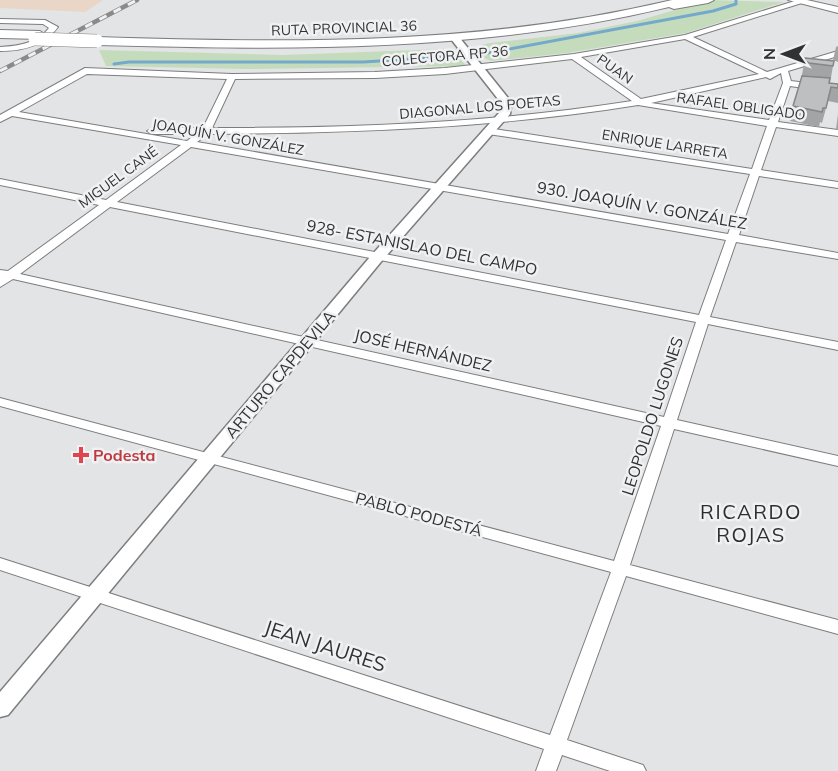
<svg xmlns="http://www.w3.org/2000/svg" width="838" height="771" viewBox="0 0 838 771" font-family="Mulish,sans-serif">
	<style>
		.industrial { fill: #e9d6c6 }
		.green { fill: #c5dcbc }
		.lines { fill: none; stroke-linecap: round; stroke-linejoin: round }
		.stream { stroke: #74a9cc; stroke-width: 3 }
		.minor-casing { stroke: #7d7d7f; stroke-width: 2 }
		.tertiary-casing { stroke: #7d7d7f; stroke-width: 3 }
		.secondary-casing { stroke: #7d7d7f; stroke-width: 2 }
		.primary-casing { stroke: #7d7d7f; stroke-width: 2 }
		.minor { fill: #fff; fill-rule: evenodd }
		.tertiary { fill: #fff; fill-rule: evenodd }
		.secondary { fill: #fff; fill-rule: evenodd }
		.primary { fill: #fff; fill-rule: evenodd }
		.rail-casing { stroke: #8a8a8b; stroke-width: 4.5 }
		.rail { stroke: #f0f1f2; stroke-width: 3; stroke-dasharray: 8; stroke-linecap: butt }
		.primary-bridge-casing { stroke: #7d7d7f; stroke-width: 14; stroke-linecap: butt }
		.primary-bridge { stroke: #fff; stroke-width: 13 }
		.wall { fill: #a3a4a5 }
		.building { fill: #bebfc0; stroke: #858686; stroke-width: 1.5 }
		.health-dot { fill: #e0444e; stroke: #f0f1f2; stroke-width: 2 }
		.labels { text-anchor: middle; stroke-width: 5; stroke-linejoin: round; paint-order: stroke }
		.far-street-label { font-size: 14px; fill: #323233; stroke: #f0f1f2 }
		.street-label { font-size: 16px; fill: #323233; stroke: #f0f1f2 }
		.health-label { font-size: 16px; font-weight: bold; fill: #be3a42; stroke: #f0f1f2; text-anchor: start }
		.quarter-label { font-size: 20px; letter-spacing: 1.5px; fill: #2d2e2f; stroke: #f0f1f2 }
		.near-street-label { font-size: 20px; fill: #323233; stroke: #f0f1f2 }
	</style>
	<rect width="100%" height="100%" fill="#e3e4e5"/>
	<path class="industrial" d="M0,0H103L85,12L0,8Z"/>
	<g class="green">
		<path d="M709,0L784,2L686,33L567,53L491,61L486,59L478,50L481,45L490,43L578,33L637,21Z"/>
		<path d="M446,49L454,51L466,66L247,69L106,66L99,50L284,55Z"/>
	</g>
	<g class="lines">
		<g class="stream">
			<path d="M477,55L713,11L736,4V0"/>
			<path d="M114,64L129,62H363L461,56"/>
		</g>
		<g class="minor-casing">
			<g id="minor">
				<path d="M798,0L805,2L693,37L767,72L838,51V56L788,71L791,81L838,87V93L790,86L778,122L838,130V136L776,127L761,170L838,182V188L759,176L739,235L838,253V259L736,242L710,317L838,342V350L708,324L677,420L838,456V466L674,429L630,565L838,620V634L626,576L567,740L643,765L646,771H610L562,755L556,771H536L544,749L0,570V558L550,735L611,572L0,406V398L614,561L661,426L13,279L0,287V270L8,271L99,205L0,185V179L106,200L181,145L12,116L0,122V115L85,68L232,74L375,72L445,68L574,54L685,35ZM685,39L759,74L641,99L581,57ZM572,59L632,101C493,123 353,128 212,128L235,79L375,78L445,74ZM781,73L783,83L769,120L651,103L766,77L770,79ZM87,74L227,79L203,128H152L147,131L152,134H196L187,141L19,112ZM638,105L767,126L752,169L488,128L483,131L488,134L750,174L728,234L197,142L208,134C352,133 496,128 638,105ZM191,147L726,240L699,315L117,202ZM110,207L696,322L664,417L20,274Z"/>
				<path d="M0,19L45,20L58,27C44,46 23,51 0,51V47C19,46 37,43 49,28L43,24L0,23Z"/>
			</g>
		</g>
		<g class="tertiary-casing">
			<path id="tertiary" d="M456,36L459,37L508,98L511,106L510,114L380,263L8,715L0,717V692L370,257L499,113L501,106L498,99L451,39Z"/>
		</g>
		<g class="secondary-casing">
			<path id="secondary" d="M788,0H807L838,7V13Z"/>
		</g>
		<g class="primary-casing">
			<g id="primary">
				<path d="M672,0H714L708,3L674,9L669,7C479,53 291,50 97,45L91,41L97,37C294,43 478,46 672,0Z"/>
				<path d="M0,30L40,31L46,35L40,39L0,38Z"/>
			</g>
		</g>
		<use href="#minor" class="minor"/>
		<use href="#tertiary" class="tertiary"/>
		<use href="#secondary" class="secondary"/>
		<use href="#primary" class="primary"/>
		<g class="rail-casing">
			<path id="rail" d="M0,71L137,0"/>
		</g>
		<use href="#rail" class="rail"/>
		<g class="primary-bridge-casing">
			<path id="primary-bridge" d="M35,39L97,41"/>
		</g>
		<use href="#primary-bridge" class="primary-bridge"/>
	</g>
	<g class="wall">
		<path d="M838,46V62L833,60L836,47Z"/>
		<path d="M805,58L833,66L830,83L838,84V103L828,101L822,123L820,122L819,127L790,121L793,106L801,80Z"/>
		<path d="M838,114V130L836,129Z"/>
	</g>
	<g class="building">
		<path d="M805,58L834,61L833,66L809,63L805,61Z"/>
		<path d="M802,76L830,78L829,83L838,84V88L831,87L826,108H823L822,112L793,106Z"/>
	</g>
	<path class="health-dot" d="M78 446h6v6h6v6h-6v6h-6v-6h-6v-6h6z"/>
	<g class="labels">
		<g class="far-street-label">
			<text transform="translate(344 28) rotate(-2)" y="5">RUTA PROVINCIAL 36</text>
			<text transform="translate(445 56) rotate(-5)" y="5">COLECTORA RP 36</text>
			<text transform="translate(615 69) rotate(35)" y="5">PUAN</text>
			<text transform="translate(741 106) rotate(8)" y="5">RAFAEL OBLIGADO</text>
			<text transform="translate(480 107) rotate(-5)" y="5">DIAGONAL LOS POETAS</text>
			<text transform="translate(228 137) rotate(10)" y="5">JOAQUÍN V. GONZÁLEZ</text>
			<text transform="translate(665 144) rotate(9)" y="5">ENRIQUE LARRETA</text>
			<text transform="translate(118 177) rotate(-36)" y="5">MIGUEL CANÉ</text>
		</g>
		<g class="street-label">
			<text transform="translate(642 205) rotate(10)" y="6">930. JOAQUÍN V. GONZÁLEZ</text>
			<text transform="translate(422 247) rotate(11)" y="6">928- ESTANISLAO DEL CAMPO</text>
			<text transform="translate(423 350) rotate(13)" y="6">JOSÉ HERNÁNDEZ</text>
			<text transform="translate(280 374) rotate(-50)" y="6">ARTURO CAPDEVILA</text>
			<text transform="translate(652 416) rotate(-72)" y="6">LEOPOLDO LUGONES</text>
			<text transform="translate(419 514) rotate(15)" y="6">PABLO PODESTÁ</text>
		</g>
		<g class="health-label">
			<text x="93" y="461">Podesta</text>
		</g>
		<g class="quarter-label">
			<text x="751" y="519">RICARDO<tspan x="751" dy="23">ROJAS</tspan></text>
		</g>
		<g class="near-street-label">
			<text transform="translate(325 646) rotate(18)" y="7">JEAN JAURES</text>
		</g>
	</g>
	<g transform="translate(784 54) rotate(270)" stroke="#f0f1f2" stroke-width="4.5" paint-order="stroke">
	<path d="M0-4.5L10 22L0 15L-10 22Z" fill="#323233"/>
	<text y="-9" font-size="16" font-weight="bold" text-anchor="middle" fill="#323233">N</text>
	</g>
</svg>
